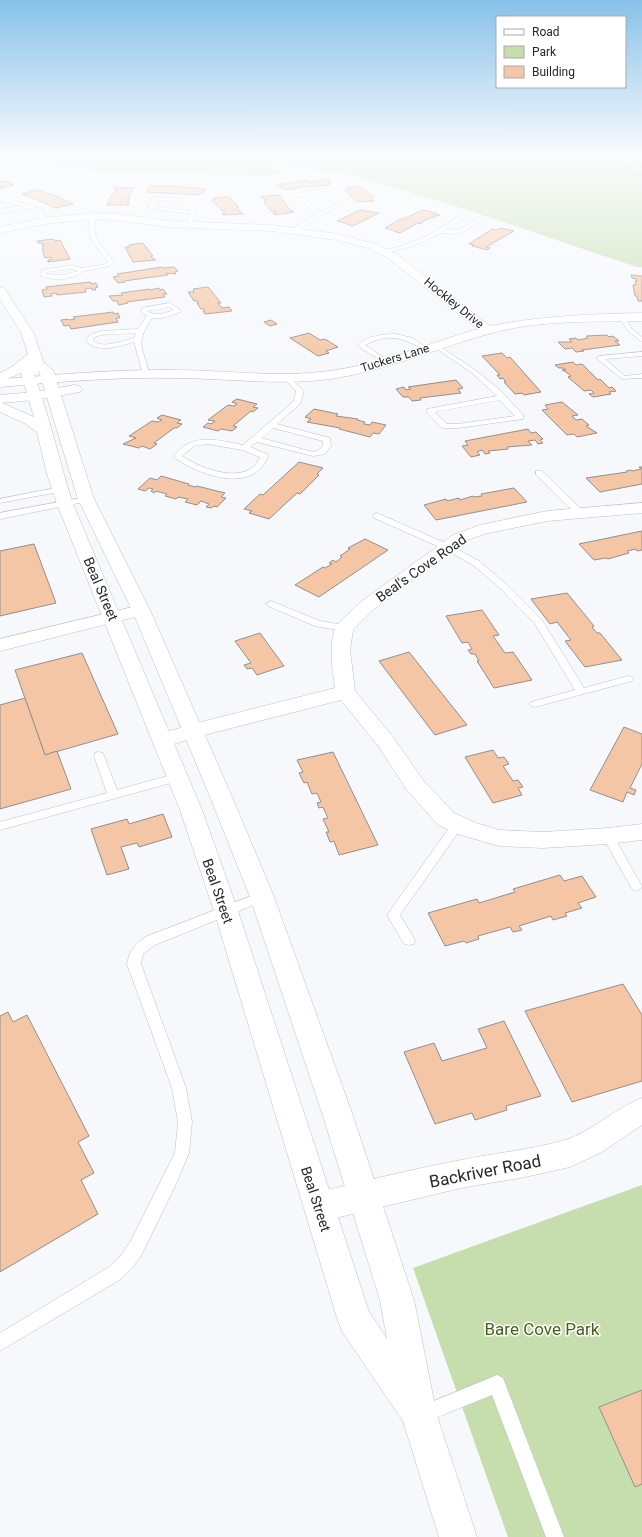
<svg xmlns="http://www.w3.org/2000/svg" width="642" height="1537" viewBox="0 0 642 1537" font-family="Roboto,sans-serif">
	<style>
		.green { fill: #c6dead }
		.lines { fill: none; stroke-linecap: round; stroke-linejoin: round }
		.stream { stroke: #97d5eb; stroke-width: 3 }
		.building { fill: #f5c6a5; stroke: #938f8d }
		.service-casing { stroke: #bec1c4; stroke-width: 1 }
		.minor-casing { stroke: #bec1c4; stroke-width: 1 }
		.tertiary-casing { stroke: #bec1c4; stroke-width: 1 }
		.service { fill: #fff; fill-rule: evenodd }
		.minor { fill: #fff; fill-rule: evenodd }
		.tertiary { fill: #fff; fill-rule: evenodd }
		.labels { text-anchor: middle; stroke-width: 3; stroke-linejoin: round; paint-order: stroke }
		.far-street-label { font-size: 12px; fill: #272829; stroke: #fff }
		.street-label { font-size: 14px; fill: #272829; stroke: #fff }
		.near-street-label { font-size: 17px; fill: #272829; stroke: #fff }
		.near-park-label { font-size: 17px; fill: #45601b; stroke: #fff }
	</style>
	<rect width="100%" height="100%" fill="#f6f8fc"/>
	<g class="green">
		<path d="M15,158H642V267H637C545,237 454,203 360,178C331,171 300,169 270,164L268,167L284,172L270,176L261,177L186,172L111,173L37,164Z"/>
		<path d="M642,1185V1537H508L413,1268Z"/>
	</g>
	<g class="lines">
		<path class="stream" d="M615,158L630,167L631,175H642"/>
	</g>
	<g class="building">
		<path d="M328,178L332,182L328,183L330,185L301,187L286,190L284,188H280L276,184H287L286,183L308,180L310,182L323,180L322,179Z"/>
		<path d="M4,181L14,184L11,185H13L0,189V182Z"/>
		<path d="M150,186H174L206,189L204,193H201L200,195L147,192Z"/>
		<path d="M115,187L134,188L127,198H130L127,203H129L128,205H107L112,194H114L117,189H114Z"/>
		<path d="M347,187H361L373,197H371L374,201L357,202L345,190L349,189Z"/>
		<path d="M36,190L59,197L73,204L55,208L47,204H48L22,194Z"/>
		<path d="M275,195L280,196L290,210L294,212L275,215L273,213L277,212L276,211H271L264,203H266L264,200H266L260,197Z"/>
		<path d="M229,197L239,207L236,208L244,214L224,215L222,214L225,213L211,200H216L214,198Z"/>
		<path d="M360,210L379,213L353,226L337,221Z"/>
		<path d="M423,210L436,213L434,214L440,215L425,220L421,224L418,223L400,233L385,228L400,219H403Z"/>
		<path d="M500,228L514,231L486,247L490,248L487,250L472,246L474,245L469,244L492,229L498,230Z"/>
		<path d="M54,239L55,241L60,240L70,259L48,262V260L52,259L51,257L45,258L42,249H44L42,245H44L43,243H38L37,241Z"/>
		<path d="M143,243L153,256H151L152,258L156,260L133,262L125,247H130L129,245Z"/>
		<path d="M162,267L163,268L174,267L178,271L175,272L176,274L166,273L168,275L124,281L125,282L118,283L113,277L119,276L117,274Z"/>
		<path d="M631,275L642,276V301H638L637,296H635L633,285H636L635,281H637L636,279L632,278Z"/>
		<path d="M90,282L91,284L96,283L98,287L95,288L96,290H92L91,288L85,289L86,292L57,295L56,293L51,294L52,296L44,297L42,290L47,289L46,287Z"/>
		<path d="M208,287L221,303H218L222,308L229,307L232,311L205,314L203,311H205L203,309H201L197,303H199L197,301H194L188,292H194L193,289Z"/>
		<path d="M159,288L160,290L163,289L167,294H163L165,297L127,302L128,303L119,305L117,301H113L109,296L123,295L121,293L149,289L150,290Z"/>
		<path d="M113,312L114,314L118,313L120,318H116L118,322L71,329L69,325L64,326L61,320L68,319L69,320L75,319L73,317Z"/>
		<path d="M271,320L277,324L270,326L264,322Z"/>
		<path d="M309,333L320,340L325,339L338,347L326,351L329,353L318,356L290,338Z"/>
		<path d="M607,335L609,337L613,336L619,341H615L620,345L582,350L584,351L576,352L572,348L565,349L558,342H572L569,339L576,338L578,340L588,338L586,336Z"/>
		<path d="M502,353L507,358L510,357L541,392L524,395L522,393L515,394L504,382H506L503,378L500,379L497,375H500L482,356Z"/>
		<path d="M573,362L576,365L582,364L598,380L600,379L609,388L612,387L616,391L609,392L611,394L593,397L589,394L594,393L591,390L584,391L568,377L571,376L566,372L562,370H566L563,368H559L555,365Z"/>
		<path d="M456,380L463,388L458,389L461,393L420,398L421,400L412,401L409,397H403L396,389L404,387L406,390L411,389L408,387Z"/>
		<path d="M237,399L257,404L253,407L258,408L253,412L251,411L233,426L237,427L232,431L221,429L218,431L203,427L208,423L211,424L215,421L208,420L228,405L234,406L237,404L232,402Z"/>
		<path d="M562,402L578,415L572,416L576,420L582,419L589,425L586,426L597,433L577,437L574,434L567,435L542,410L548,409L545,405Z"/>
		<path d="M314,409L338,414L336,416L358,419L357,420L365,422L364,424L370,425L372,422L386,425L379,434L373,433L370,437L339,429L340,428L307,422L311,419L305,417Z"/>
		<path d="M162,415L181,420L177,423L182,424L177,428H174L154,443L157,444L150,449L142,446L139,448L123,444L136,438L129,436L152,421L158,422L162,420L157,418Z"/>
		<path d="M528,429L531,433L536,432L543,439L540,440L543,443L538,444L535,440L528,441L532,445L507,447L508,449L488,451L490,453L485,454L482,450L477,452L480,455L471,457L462,446L468,445L465,441Z"/>
		<path d="M299,462L323,468L317,474L319,475L300,494L297,493L269,519L249,513L252,511L244,509L260,494L263,495Z"/>
		<path d="M639,467H642V484L600,492L586,478L627,472L626,471L631,470L632,471L641,469Z"/>
		<path d="M161,476L189,484L188,485L195,487L197,486L225,493L221,497L226,498L217,507L214,506L211,508L206,507L209,504L201,501L197,505L185,502L188,499L178,497L176,499L165,496L167,494L156,491L154,493L151,491L153,489L149,488L145,491L138,489L150,478L157,480Z"/>
		<path d="M514,488L527,502L436,520L424,505L446,499L447,501L459,498L460,500L473,496L474,497L482,496L481,494Z"/>
		<path d="M642,531V550L637,551L636,549L627,551L629,553L608,559L606,558L594,560L579,544Z"/>
		<path d="M365,539L388,550L319,597L295,585L323,567L325,568L332,564L329,563L333,560L336,562L342,557L340,556L350,549L348,548Z"/>
		<path d="M34,544L56,603L0,616V551Z"/>
		<path d="M567,593L594,626L592,627L597,633H600L622,660L585,667L565,641L571,640L557,622L550,624L531,599Z"/>
		<path d="M482,610L499,635L493,636L505,653L513,652L532,680L494,688L477,661H479L475,654H471L468,650L472,649L468,642L462,643L446,616Z"/>
		<path d="M260,633L284,666L257,675L252,668L247,669L244,665L251,663L235,641Z"/>
		<path d="M409,652L467,725L435,735L379,661Z"/>
		<path d="M82,653L118,734L45,755L15,670Z"/>
		<path d="M25,698L45,755L57,751L71,789L0,809V705Z"/>
		<path d="M624,727L642,734V764L630,788L636,790L634,795L627,792L623,802L590,790Z"/>
		<path d="M493,750L498,758L504,757L509,764L503,766L513,781L518,780L523,787L518,788L522,795L493,803L465,757Z"/>
		<path d="M333,752L378,845L339,855L334,841L330,842L326,832H329L323,819L328,818L323,807L319,808L317,803L321,802L317,793L312,794L307,782L304,783L299,773L303,772L297,760Z"/>
		<path d="M163,814L172,837L139,847L137,843L121,847L129,869L107,875L91,829L127,819L129,824Z"/>
		<path d="M560,875L564,881L582,876L596,897L578,903L582,908L565,913L567,916L553,920L551,916L519,926L522,930L513,932L510,927L478,936L479,939L466,943L464,941L445,946L428,913L477,899L479,903L515,892L513,889Z"/>
		<path d="M623,984L642,1015V1081L572,1102L525,1011Z"/>
		<path d="M8,1012L13,1022L27,1015L89,1136L78,1142L94,1173L81,1180L98,1214L0,1272V1016Z"/>
		<path d="M504,1021L541,1096L506,1106L507,1110L475,1120L472,1113L435,1124L404,1052L434,1043L442,1061L487,1048L478,1029Z"/>
		<path d="M642,1390V1484L635,1487L599,1407Z"/>
	</g>
	<g class="lines">
		<g class="service-casing">
			<g id="service">
				<path d="M322,189L340,204V206L322,215L297,231H293V229L317,214L295,196V194ZM321,193L335,205L320,212L301,196Z"/>
				<path d="M0,197L11,199L41,209L47,221L42,222L37,211L27,208L0,213V209L22,206L0,201Z"/>
				<path d="M153,197L186,199L197,213L189,226H185L191,214L148,208ZM157,200L182,201L190,211L153,206Z"/>
				<path d="M91,215L96,216C90,238 102,245 114,262L110,266L84,271L76,276L63,279H52L41,276L42,270L72,265L82,268L106,264L108,262C97,246 82,235 91,215ZM72,269L78,271L63,275L46,274L47,272Z"/>
				<path d="M458,217L478,223L461,233L450,234L441,233L413,246L385,253L382,251L409,244L438,230ZM461,220L471,223L457,230H445Z"/>
				<path d="M170,303L181,310V312L162,318H152C134,345 143,345 149,374L148,375L143,374L134,342C119,346 98,354 86,341L90,335L101,331L138,329L147,316L141,312L142,308ZM169,307L174,310C165,313 156,317 147,311ZM136,333L134,338C121,341 104,349 93,341L94,337L102,335Z"/>
				<path d="M620,316H624L632,329L642,337V342L628,331L619,317Z"/>
				<path d="M396,334L412,338L429,349L424,350C402,337 388,333 365,345L389,361V363L387,364L362,349L358,345C365,336 384,334 396,334Z"/>
				<path d="M436,344L475,370L499,389L523,415V419L458,428H442L427,413V409L497,396L471,372L434,347L433,346ZM500,400L515,416L458,424H447L435,412Z"/>
				<path d="M642,352V356L605,359L625,376L642,374V378L622,379L596,358L599,356Z"/>
				<path d="M287,376L289,377L304,391L300,404L277,424L330,438L331,446L325,454L313,456L257,442L250,447L267,454L268,456C254,495 199,475 175,458L174,456C192,432 217,440 243,445L294,401L296,391L284,378ZM273,428L323,441C323,448 320,450 313,452L261,438ZM208,444L242,450L260,457C248,487 201,469 182,456L194,446Z"/>
				<path d="M536,471H542L583,511L584,513L583,515H577L536,475Z"/>
				<path d="M60,487H63V491L0,503V499Z"/>
				<path d="M86,497L90,499L89,501L0,519V513Z"/>
				<path d="M377,513L450,545L479,561L506,584L542,620L584,688L628,676L632,677L633,679L632,681L535,707L531,706L530,704L531,702L575,690L535,624L500,588L473,565L444,549L374,518L373,516L374,514Z"/>
				<path d="M271,601L320,621L344,625L349,628L344,631L315,626L268,606L266,604Z"/>
				<path d="M99,752L103,753L104,756L117,790L178,773L182,774L184,777L182,780L178,781L0,830V822L107,793L94,756L95,753Z"/>
				<path d="M458,820L462,821L464,824L462,827L400,915L415,940L414,944L409,945L404,944L387,915L454,821Z"/>
				<path d="M608,832L612,833L640,883L642,886L640,889L636,891L632,889L602,836L604,833Z"/>
				<path d="M262,892L266,894L268,897L266,900L155,945L143,954L141,964L186,1088L192,1122L189,1153L176,1184L142,1254L133,1267L121,1279L0,1351V1333L109,1267L121,1255L130,1242L175,1153L178,1122L172,1088L127,964C129,952 135,944 145,937Z"/>
				<path d="M497,1375L503,1378L564,1537H546L492,1395L423,1423L417,1420L414,1414L417,1408Z"/>
			</g>
		</g>
		<g class="minor-casing">
			<g id="minor">
				<path d="M93,213L117,214L169,221L272,225L337,234L376,244L396,254L490,326C540,316 591,314 642,313V321C594,322 543,320 496,332C441,346 387,371 330,379C278,386 225,378 173,378C115,377 57,382 0,387V379C57,375 115,369 172,370C224,370 278,378 330,371C381,364 429,343 478,329L388,258L368,248L337,240L272,231L169,227L117,220L93,219L44,224L0,233V227L44,218Z"/>
				<path d="M75,385L80,386L82,389L80,392L35,400L0,403V395L35,392Z"/>
				<path d="M642,503V513L547,521L484,534L465,541L374,609L353,630L350,650L355,691L393,737L423,780L454,813L476,823L499,830L543,832L608,828L642,824V840L608,844L543,848L499,846L461,835L438,825L407,790L379,747L341,700L197,737L164,747L157,745L154,740L157,735L193,724L335,688C333,671 327,639 338,624L362,601L453,535L480,525L547,511Z"/>
				<path d="M141,605L147,606L150,610L147,614L0,651V639Z"/>
				<path d="M642,1098V1125L602,1152L570,1167L525,1177L461,1188L319,1222L309,1217L304,1207L309,1197L319,1192C366,1181 413,1169 461,1160C495,1153 531,1150 565,1140C590,1133 615,1108 642,1098Z"/>
			</g>
		</g>
		<g class="tertiary-casing">
			<path id="tertiary" d="M0,287L4,288L33,332L44,363L53,370L94,499L150,610L233,799L274,897L353,1116L414,1300L437,1416L477,1537H439L403,1421L343,1333L338,1321L214,911L180,810L57,504L47,474L37,432L26,424L0,412V402L34,417L21,373L0,382V373L13,366L28,354L21,332L0,300ZM39,371L78,499L132,610L211,799L250,897L323,1116L380,1300L387,1339L369,1312L238,911L202,810L73,504C59,461 50,417 34,375Z"/>
		</g>
		<use href="#service" class="service"/>
		<use href="#minor" class="minor"/>
		<use href="#tertiary" class="tertiary"/>
	</g>
	<linearGradient id="sky" x2="0" y2="1"><stop stop-color="#87c1e9"/><stop offset="0.42" stop-color="#fbfcfe"/><stop offset="1" stop-color="#fbfcfe" stop-opacity="0"/></linearGradient>
	<rect width="642" height="373" fill="url(#sky)"/>
	<g class="labels">
		<g class="far-street-label">
			<text transform="translate(454 303) rotate(39)" y="4">Hockley Drive</text>
			<text transform="translate(395 358) rotate(-17)" y="4">Tuckers Lane</text>
		</g>
		<g class="street-label">
			<text transform="translate(421 568) rotate(-35)" y="5">Beal's Cove Road</text>
			<text transform="translate(101 589) rotate(67)" y="5">Beal Street</text>
			<text transform="translate(218 891) rotate(71)" y="5">Beal Street</text>
			<text transform="translate(316 1199) rotate(72)" y="5">Beal Street</text>
		</g>
		<g class="near-street-label">
			<text transform="translate(485 1171) rotate(-11)" y="6">Backriver Road</text>
		</g>
		<g class="near-park-label">
			<text x="542" y="1335">Bare Cove Park</text>
		</g>
	</g>
	<rect x="496" y="16" width="130" height="72" fill="#ffffff" stroke="#a9a9a9"/>
	<rect x="504" y="29" width="20" height="6" fill="#ffffff" stroke="#a9a9a9"/>
	<text x="532" y="36" font-size="12" fill="#272829">Road</text>
	<rect x="504" y="46" width="20" height="12" fill="#c6dead" stroke="#a9a9a9"/>
	<text x="532" y="56" font-size="12" fill="#272829">Park</text>
	<rect x="504" y="66" width="20" height="12" fill="#f5c6a5" stroke="#a9a9a9"/>
	<text x="532" y="76" font-size="12" fill="#272829">Building</text>
</svg>
